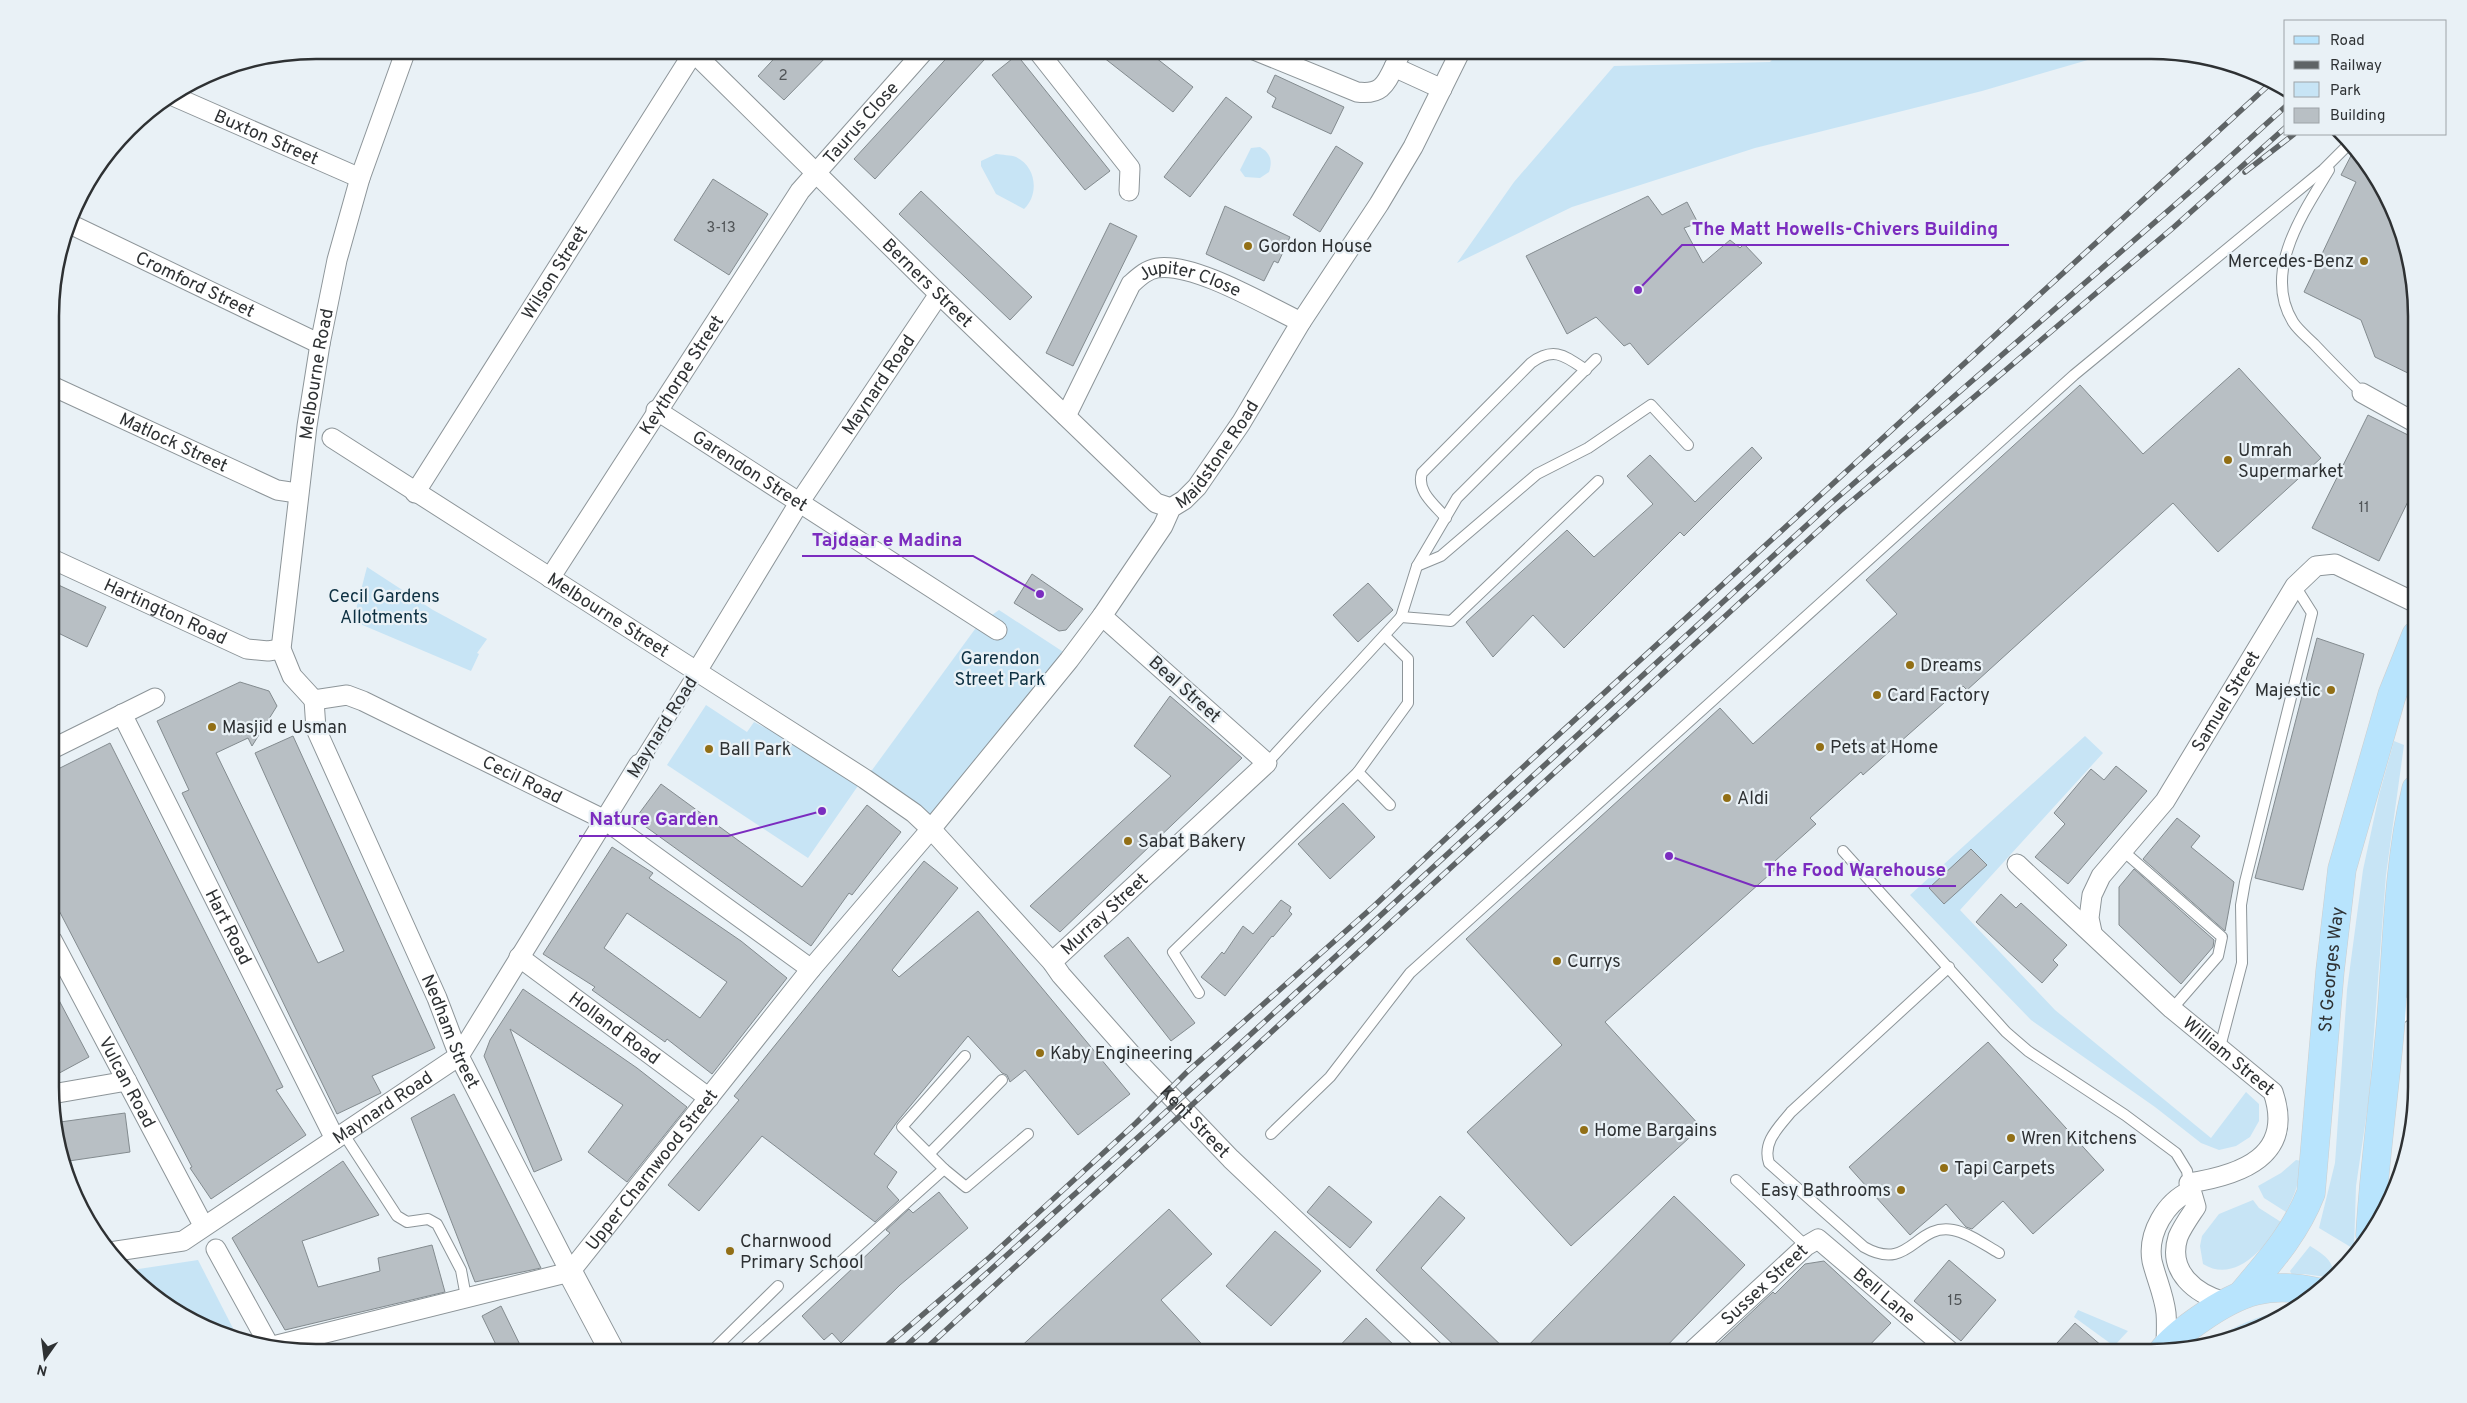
<svg xmlns="http://www.w3.org/2000/svg" width="2467" height="1403" viewBox="0 0 2467 1403" font-family="Overpass,sans-serif">
	<style>
		.green { fill: #c7e4f5 }
		.building { fill: #b8bfc4; stroke: #838b8f; fill-rule: evenodd }
		.lines { fill: none; stroke-linecap: round; stroke-linejoin: round }
		.service-casing { stroke: #8d9599; stroke-width: 12 }
		.pedestrian-casing { stroke: #8d9599; stroke-width: 16 }
		.minor-casing { stroke: #8d9599; stroke-width: 21 }
		.tertiary-casing { stroke: #8d9599; stroke-width: 26 }
		.primary-casing { stroke: #cdcece; stroke-width: 29 }
		.service { stroke: #fff; stroke-width: 10 }
		.pedestrian { stroke: #fff; stroke-width: 14 }
		.minor { stroke: #fff; stroke-width: 19 }
		.tertiary { stroke: #fff; stroke-width: 24 }
		.primary { stroke: #b8e4fd; stroke-width: 28 }
		.rail-casing { stroke: #5f6466; stroke-width: 5.5 }
		.rail { stroke: #e9f1f6; stroke-width: 4; stroke-dasharray: 11; stroke-linecap: butt }
		.poi-dot { fill: #926f16; stroke: #e9f1f6; stroke-width: 2 }
		.labels { text-anchor: middle; stroke-width: 4.5; stroke-linejoin: round; paint-order: stroke }
		.number-label { font-size: 15px; fill: #505457 }
		.street-label { font-size: 18px; fill: #2e3133; stroke: #e9f1f6 }
		.poi-label { font-size: 18px; fill: #2e3133; stroke: #e9f1f6; text-anchor: start }
		.park-label { font-size: 18px; fill: #0d3042; stroke: #e9f1f6 }
		.rim { fill: none; stroke: #2e3133; stroke-width: 2.5 }
		.leader { fill: none; stroke: #7b2cbf; stroke-width: 2 }
		.callout-dot { fill: #7b2cbf; stroke: #e9f1f6; stroke-width: 2 }
		.callout-label { font-size: 19px; text-anchor: middle; font-weight: bold; fill: #7b2cbf; stroke: #e9f1f6; stroke-width: 4.5; stroke-linejoin: round; paint-order: stroke }
	</style>
	<rect width="100%" height="100%" fill="#e9f1f6"/>
	<g class="green">
		<path d="M1781,50H2122L1982,91L1755,148L1572,207L1457,263L1514,182L1614,66L1770,62Z"/>
		<path d="M1260,147C1270,153 1273,160 1269,172L1260,178L1245,177L1240,170L1251,148Z"/>
		<path d="M996,154C1002,155 1011,155 1016,157C1037,167 1039,195 1024,209L996,194L981,166V161Z"/>
		<path d="M367,567L433,610L487,639L477,653L479,654L471,671L353,621Z"/>
		<path d="M999,610L1068,655L931,827L867,777L978,625Z"/>
		<path d="M706,705L747,732L754,722L834,763L862,780L808,858L667,765Z"/>
		<path d="M2085,736L2103,753L1960,910L2055,1010L2211,1138L2246,1092L2259,1104V1121L2250,1137L2236,1146L2219,1150L2201,1143L2155,1107L2031,1020L1910,895Z"/>
		<path d="M2394,741L2404,745L2386,875L2369,1098L2356,1186L2354,1249L2319,1228L2335,1163L2347,990L2363,870L2379,795Z"/>
		<path d="M2296,1160L2302,1161C2300,1180 2295,1195 2286,1212L2264,1198L2258,1186L2281,1173Z"/>
		<path d="M2253,1200L2259,1208L2281,1222C2265,1248 2235,1284 2203,1264L2200,1246L2202,1236L2219,1214Z"/>
		<path d="M2310,1246C2324,1255 2334,1260 2334,1278L2304,1274L2292,1275L2290,1271Z"/>
		<path d="M198,1260L239,1340C214,1334 135,1297 132,1270Z"/>
		<path d="M2078,1310L2128,1331L2114,1346L2074,1317Z"/>
		<path d="M2273,1313H2290L2236,1339L2209,1344C2228,1328 2250,1320 2273,1313Z"/>
	</g>
	<g class="building">
		<path d="M782,50H833L784,100L758,76Z"/>
		<path d="M954,50H972L984,60L875,179L854,159Z"/>
		<path d="M1094,50H1146L1193,87L1173,112Z"/>
		<path d="M1017,55L1110,171L1085,190L992,75Z"/>
		<path d="M1275,75L1344,107L1331,134L1272,107L1276,98L1267,92Z"/>
		<path d="M1226,97L1252,117L1190,197L1164,177Z"/>
		<path d="M1336,146L1363,163L1320,232L1293,215Z"/>
		<path d="M2355,148L2372,168L2403,231L2416,298V377L2375,357L2361,320L2304,292L2356,182L2341,175Z"/>
		<path d="M713,179L768,214L729,275L674,240Z"/>
		<path d="M921,191L1032,297L1010,320L899,214Z"/>
		<path d="M1648,196L1662,215L1687,202L1698,223L1684,228L1703,263L1730,240L1740,248L1744,244L1762,263L1648,365L1630,343L1624,346L1596,317L1567,334L1526,256Z"/>
		<path d="M1225,206L1290,237L1278,263L1274,261L1264,281L1206,254Z"/>
		<path d="M1110,223L1137,236L1073,366L1046,353Z"/>
		<path d="M2239,368L2321,458L2218,552L2173,503L1967,690L1963,686L1863,775L1861,772L1810,818L1816,824L1775,861L1779,866L1605,1022L1701,1127L1571,1246L1467,1132L1562,1045L1466,939L1720,708L1753,744L1897,614L1866,580L2080,385L2143,454Z"/>
		<path d="M2368,415L2416,439V485L2379,561L2312,528Z"/>
		<path d="M1752,447L1762,458L1684,536L1680,532L1564,648L1533,615L1493,657L1466,622L1567,530L1594,557L1653,504L1627,476L1650,455L1695,502Z"/>
		<path d="M1032,574L1083,609L1066,630L1059,631L1014,603Z"/>
		<path d="M52,582L106,607L87,647L52,630Z"/>
		<path d="M1368,583L1393,610L1358,642L1333,615Z"/>
		<path d="M2317,638L2364,654L2303,890L2255,878Z"/>
		<path d="M240,682L269,691L277,706L252,746L248,738L216,753L318,963L344,951L255,753L293,736L435,1048L372,1076L381,1093L337,1114L182,793L189,790L157,721Z"/>
		<path d="M1170,696L1242,758L1060,932L1030,906L1171,776L1134,746Z"/>
		<path d="M110,743L283,1087L276,1090L306,1135L211,1199L190,1168L192,1167L52,897V772Z"/>
		<path d="M2116,766L2147,791L2068,884L2035,857L2065,824L2054,813L2091,769L2104,780Z"/>
		<path d="M661,784L802,887L867,805L901,832L852,895L849,893L811,946L635,819Z"/>
		<path d="M1343,803L1375,837L1330,879L1298,844Z"/>
		<path d="M2177,818L2200,836L2191,847L2234,882L2225,931L2143,859Z"/>
		<path d="M612,847L653,873L649,878L741,941L787,978L712,1074L667,1039L665,1042L592,990L595,987L543,954ZM627,913L727,982L700,1018L604,948Z"/>
		<path d="M1971,849L1987,865L1944,904L1929,888Z"/>
		<path d="M924,861L958,888L892,970L899,977L978,911L1130,1094L1078,1135L1025,1070L1010,1082L1007,1075L1002,1073L968,1036L897,1122L874,1154L897,1172L887,1187L899,1200L875,1222L762,1136L699,1211L668,1185L739,1100L734,1096Z"/>
		<path d="M2134,869L2214,940L2213,947L2181,984L2119,925V887Z"/>
		<path d="M2001,894L2016,908L2021,903L2067,945L2053,960L2058,965L2042,983L1976,922Z"/>
		<path d="M1281,900L1291,907L1289,911L1292,914L1273,937L1272,936L1225,996L1201,977L1222,952L1224,954L1243,926L1253,934Z"/>
		<path d="M1128,937L1195,1023L1171,1041L1104,956Z"/>
		<path d="M52,987L89,1057L52,1077Z"/>
		<path d="M523,989L637,1068L687,1107L627,1182L588,1152L623,1105L510,1029L562,1160L534,1172L484,1056L490,1040Z"/>
		<path d="M1988,1042L2104,1170L2033,1234L2003,1201L1972,1229L1966,1227L1946,1204L1910,1235L1849,1167Z"/>
		<path d="M454,1094L541,1268L475,1282L411,1118Z"/>
		<path d="M125,1113L130,1152L62,1162L53,1123Z"/>
		<path d="M343,1161L379,1215L302,1241L318,1287L380,1271L378,1258L432,1245L445,1292L285,1330L232,1238Z"/>
		<path d="M1329,1186L1372,1222L1350,1248L1307,1212Z"/>
		<path d="M939,1192L968,1228L900,1285L841,1343L832,1333L824,1340L802,1316L890,1233L886,1230L909,1209L913,1213Z"/>
		<path d="M1440,1196L1465,1218L1421,1268L1509,1353H1462L1376,1270Z"/>
		<path d="M1674,1196L1745,1265L1660,1353H1521Z"/>
		<path d="M1169,1209L1212,1254L1161,1300L1210,1353H1014Z"/>
		<path d="M1275,1231L1321,1271L1271,1326L1226,1286Z"/>
		<path d="M1949,1260L1996,1300L1961,1341L1914,1301Z"/>
		<path d="M1824,1261L1891,1323L1862,1353H1708L1773,1292L1775,1294L1805,1264Z"/>
		<path d="M501,1306L524,1353H500L482,1316Z"/>
		<path d="M1366,1318L1402,1353H1333Z"/>
		<path d="M2075,1323L2109,1352H2049Z"/>
	</g>
	<g class="lines">
		<g class="service-casing">
			<g id="service">
				<path d="M2324,170H2329C2303,213 2262,272 2293,322C2298,330 2307,337 2314,344C2330,361 2346,377 2362,393"/>
				<path d="M1446,518C1435,505 1416,491 1422,473L1531,363C1554,346 1565,356 1586,370"/>
				<path d="M1417,566L1441,556L1537,474L1588,448L1651,405L1688,445"/>
				<path d="M1401,617L1417,566L1457,498L1596,359"/>
				<path d="M1385,636L1408,659V703L1358,772L1390,805"/>
				<path d="M1267,763L1401,617L1451,621L1598,481"/>
				<path d="M2122,850L2222,937L2218,956L2172,1009"/>
				<path d="M1843,851L2006,1032L2028,1051L2125,1115L2176,1153L2187,1171L2189,1183"/>
				<path d="M1949,967L1791,1112C1779,1127 1762,1142 1769,1163L1864,1247C1910,1273 1915,1223 1953,1230C1969,1233 1985,1245 1999,1253"/>
				<path d="M1199,993L1173,952L1358,772"/>
				<path d="M2220,1047L2242,963L2241,905L2245,882L2312,613L2295,586"/>
				<path d="M343,1133L397,1216L407,1222L428,1219L437,1224L461,1270L466,1297"/>
				<path d="M1271,1134L1330,1077L1410,973L2074,375L2323,170L2351,142"/>
				<path d="M930,1153L1002,1080"/>
				<path d="M944,1169L902,1127L965,1056"/>
				<path d="M1736,1180L1806,1246"/>
				<path d="M710,1353L778,1286"/>
				<path d="M739,1353L944,1169L966,1187L1028,1134"/>
			</g>
		</g>
		<g class="pedestrian-casing">
			<path id="pedestrian" d="M639,764L697,671"/>
		</g>
		<g class="minor-casing">
			<g id="minor">
				<path id="s1" d="M691,50L939,294L1156,503L1171,508"/>
				<path d="M1037,50L1130,168L1129,191"/>
				<path d="M1254,50L1357,92C1380,95 1385,86 1394,67"/>
				<path d="M1402,50L1394,67L1442,89"/>
				<path id="s2" d="M173,96L360,178"/>
				<path id="s3" d="M70,224L320,344"/>
				<path id="s4" d="M52,386L277,490L297,493"/>
				<path d="M2362,393L2416,423"/>
				<path id="s5" d="M656,410L997,630"/>
				<path id="s6" d="M1066,416L1131,284C1139,277 1146,270 1157,268C1194,262 1267,306 1301,322"/>
				<path id="s7" d="M332,438L865,779L914,813L931,829L1052,962L1061,975L1138,1062L1231,1159L1436,1353"/>
				<path id="s8" d="M415,493L695,50"/>
				<path id="s9" d="M52,559L247,649L268,651L281,649"/>
				<path id="s10" d="M550,578L800,191L925,50"/>
				<path id="s11" d="M697,671L799,503L939,294"/>
				<path id="s12" d="M314,700L292,676L281,649L307,426L320,344L337,260L360,178L406,50"/>
				<path id="s13" d="M314,700L316,729L437,998L459,1056L570,1272"/>
				<path id="s14" d="M314,700L347,695L363,701L605,820L811,969"/>
				<path id="s15" d="M122,714L335,1139"/>
				<path d="M52,749L155,698"/>
				<path id="s16" d="M2017,864L2172,1009L2273,1092C2295,1156 2241,1175 2189,1183L2196,1207C2190,1216 2182,1227 2178,1237C2167,1272 2196,1294 2225,1302"/>
				<path d="M2403,888L2416,922"/>
				<path id="s17" d="M2092,932L2089,918L2092,895L2101,876L2165,801L2295,586L2316,566L2335,564L2416,603"/>
				<path id="s18" d="M52,940L203,1225"/>
				<path id="s19" d="M519,957L709,1098"/>
				<path id="s20" d="M1052,962L1267,763L1102,616"/>
				<path d="M2391,1020L2409,1007L2416,1006"/>
				<path d="M52,1094L127,1081"/>
				<path d="M216,1249L270,1347"/>
				<path id="s21" d="M110,1252L183,1241L459,1056L639,764"/>
				<path id="s22" d="M269,1347L570,1272L811,969L931,829L1069,660L1102,616L1163,526L1171,508L1184,500L1197,487L1241,423L1301,322L1379,204L1413,147L1461,50"/>
				<path d="M2166,1348C2166,1337 2167,1324 2166,1313C2164,1295 2156,1278 2152,1261C2147,1233 2166,1202 2190,1191"/>
				<path id="s23" d="M1690,1353L1806,1246L1818,1239L1952,1353"/>
			</g>
		</g>
		<g class="tertiary-casing">
			<path id="tertiary" d="M570,1272L613,1353"/>
		</g>
		<g class="primary-casing">
			<g id="primary">
				<path d="M2370,1235C2374,1163 2385,1092 2391,1019C2397,943 2398,864 2416,789"/>
				<path id="s24" d="M2243,1293C2270,1261 2296,1232 2311,1193L2330,971L2342,869L2392,695L2416,635"/>
				<path d="M2162,1352C2172,1339 2187,1328 2200,1319C2240,1291 2269,1281 2317,1292"/>
			</g>
		</g>
		<use href="#service" class="service"/>
		<use href="#pedestrian" class="pedestrian"/>
		<use href="#minor" class="minor"/>
		<use href="#tertiary" class="tertiary"/>
		<use href="#primary" class="primary"/>
		<g class="rail-casing">
			<g id="rail">
				<path d="M2245,172L2294,134"/>
				<path d="M878,1353L990,1257L1136,1123L1187,1072L1374,906L1473,813L2273,81"/>
				<path d="M898,1353L1145,1131L1830,504L2222,164L2286,106"/>
				<path d="M921,1353L1840,511L2174,227L2286,127"/>
			</g>
		</g>
		<use href="#rail" class="rail"/>
	</g>
	<g class="poi-dot">
		<circle cx="1248" cy="246" r="5"/>
		<circle cx="2364" cy="261" r="5"/>
		<circle cx="2228" cy="460" r="5"/>
		<circle cx="1910" cy="665" r="5"/>
		<circle cx="2331" cy="690" r="5"/>
		<circle cx="1877" cy="695" r="5"/>
		<circle cx="212" cy="727" r="5"/>
		<circle cx="1820" cy="747" r="5"/>
		<circle cx="709" cy="749" r="5"/>
		<circle cx="1727" cy="798" r="5"/>
		<circle cx="1128" cy="841" r="5"/>
		<circle cx="1557" cy="961" r="5"/>
		<circle cx="1040" cy="1053" r="5"/>
		<circle cx="1584" cy="1130" r="5"/>
		<circle cx="2011" cy="1138" r="5"/>
		<circle cx="1944" cy="1168" r="5"/>
		<circle cx="1901" cy="1190" r="5"/>
		<circle cx="730" cy="1251" r="5"/>
	</g>
	<g class="labels">
		<g class="number-label">
			<text x="783" y="80">2</text>
			<text x="721" y="232">3-13</text>
			<text x="2364" y="512">11</text>
			<text x="1955" y="1305">15</text>
		</g>
		<g class="street-label">
			<text dy="6" stroke="none"><textPath href="#s10" startOffset="552">Taurus Close</textPath></text>
			<text dy="6" stroke="none"><textPath href="#s2" startOffset="102">Buxton Street</textPath></text>
			<text dy="6" stroke="none"><textPath href="#s8" startOffset="261">Wilson Street</textPath></text>
			<text dy="6" stroke="none"><textPath href="#s1" startOffset="332">Berners Street</textPath></text>
			<text dy="6" stroke="none"><textPath href="#s3" startOffset="139">Cromford Street</textPath></text>
			<text dy="6" stroke="none"><textPath href="#s6" startOffset="212">Jupiter Close</textPath></text>
			<text dy="6" stroke="none"><textPath href="#s10" startOffset="242">Keythorpe Street</textPath></text>
			<text dy="6" stroke="none"><textPath href="#s12" startOffset="339">Melbourne Road</textPath></text>
			<text dy="6" stroke="none"><textPath href="#s11" startOffset="339">Maynard Road</textPath></text>
			<text dy="6" stroke="none"><textPath href="#s4" startOffset="134">Matlock Street</textPath></text>
			<text dy="6" stroke="none"><textPath href="#s22" startOffset="1355">Maidstone Road</textPath></text>
			<text dy="6" stroke="none"><textPath href="#s5" startOffset="112">Garendon Street</textPath></text>
			<text dy="6" stroke="none"><textPath href="#s9" startOffset="125">Hartington Road</textPath></text>
			<text dy="6" stroke="none"><textPath href="#s7" startOffset="328">Melbourne Street</textPath></text>
			<text transform="translate(1185 689) rotate(42)" y="6">Beal Street</text>
			<text dy="6" stroke="none"><textPath href="#s17" startOffset="274">Samuel Street</textPath></text>
			<text transform="translate(662 727) rotate(-58)" y="6">Maynard Road</text>
			<text dy="6" stroke="none"><textPath href="#s14" startOffset="228">Cecil Road</textPath></text>
			<text dy="6" stroke="none"><textPath href="#s20" startOffset="71">Murray Street</textPath></text>
			<text dy="6" stroke="none"><textPath href="#s15" startOffset="238">Hart Road</textPath></text>
			<text dy="6" stroke="none"><textPath href="#s24" startOffset="346">St Georges Way</textPath></text>
			<text dy="6" stroke="none"><textPath href="#s19" startOffset="119">Holland Road</textPath></text>
			<text dy="6" stroke="none"><textPath href="#s13" startOffset="360">Nedham Street</textPath></text>
			<text dy="6" stroke="none"><textPath href="#s16" startOffset="286">William Street</textPath></text>
			<text dy="6" stroke="none"><textPath href="#s18" startOffset="161">Vulcan Road</textPath></text>
			<text dy="6" stroke="none"><textPath href="#s21" startOffset="314">Maynard Road</textPath></text>
			<text dy="6" stroke="none"><textPath href="#s7" startOffset="1110">Kent Street</textPath></text>
			<text dy="6" stroke="none"><textPath href="#s22" startOffset="441">Upper Charnwood Street</textPath></text>
			<text dy="6" stroke="none"><textPath href="#s23" startOffset="101">Sussex Street</textPath></text>
			<text dy="6" stroke="none"><textPath href="#s23" startOffset="259">Bell Lane</textPath></text>
		</g>
		<g class="poi-label">
			<text x="1258" y="252">Gordon House</text>
			<text x="2354" y="267" text-anchor="end">Mercedes-Benz</text>
			<text x="2238" y="456">Umrah<tspan x="2238" dy="21">Supermarket</tspan></text>
			<text x="1920" y="671">Dreams</text>
			<text x="2321" y="696" text-anchor="end">Majestic</text>
			<text x="1887" y="701">Card Factory</text>
			<text x="222" y="733">Masjid e Usman</text>
			<text x="1830" y="753">Pets at Home</text>
			<text x="719" y="755">Ball Park</text>
			<text x="1737" y="804">Aldi</text>
			<text x="1138" y="847">Sabat Bakery</text>
			<text x="1567" y="967">Currys</text>
			<text x="1050" y="1059">Kaby Engineering</text>
			<text x="1594" y="1136">Home Bargains</text>
			<text x="2021" y="1144">Wren Kitchens</text>
			<text x="1954" y="1174">Tapi Carpets</text>
			<text x="1891" y="1196" text-anchor="end">Easy Bathrooms</text>
			<text x="740" y="1247">Charnwood<tspan x="740" dy="21">Primary School</tspan></text>
		</g>
		<g class="park-label">
			<text x="384" y="602">Cecil Gardens<tspan x="384" dy="21">Allotments</tspan></text>
			<text x="1000" y="664">Garendon<tspan x="1000" dy="21">Street Park</tspan></text>
		</g>
	</g>
	<path d="M0 0H2467V1403H0ZM316 59H2151A257 257 0 0 1 2408 316V1087A257 257 0 0 1 2151 1344H316A257 257 0 0 1 59 1087V316A257 257 0 0 1 316 59Z" fill="#e9f1f6" fill-rule="evenodd"/>
	<path class="rim" d="M316 59H2151A257 257 0 0 1 2408 316V1087A257 257 0 0 1 2151 1344H316A257 257 0 0 1 59 1087V316A257 257 0 0 1 316 59Z"/>
	<path class="leader" d="M1638 290L1682 245H2009M1040 594L973 556H802M822 811L728 836H579M1669 856L1754 886H1956"/>
	<g class="callout-dot">
		<circle cx="1638" cy="290" r="5"/>
		<circle cx="1040" cy="594" r="5"/>
		<circle cx="822" cy="811" r="5"/>
		<circle cx="1669" cy="856" r="5"/>
	</g>
	<g class="callout-label">
		<text x="1845" y="235">The Matt Howells-Chivers Building</text>
		<text x="887" y="546">Tajdaar e Madina</text>
		<text x="654" y="825">Nature Garden</text>
		<text x="1855" y="876">The Food Warehouse</text>
	</g>
	<rect x="2284" y="20" width="162" height="115" fill="#e9f1f6" stroke="#9ea4a8"/>
	<rect x="2294" y="36" width="25" height="8" fill="#b8e4fd" stroke="#9ea4a8"/>
	<text x="2330" y="45" font-size="15" fill="#2e3133">Road</text>
	<rect x="2294" y="61" width="25" height="8" fill="#5f6466" stroke="#9ea4a8"/>
	<text x="2330" y="70" font-size="15" fill="#2e3133">Railway</text>
	<rect x="2294" y="82" width="25" height="15" fill="#c7e4f5" stroke="#9ea4a8"/>
	<text x="2330" y="95" font-size="15" fill="#2e3133">Park</text>
	<rect x="2294" y="108" width="25" height="15" fill="#b8bfc4" stroke="#9ea4a8"/>
	<text x="2330" y="120" font-size="15" fill="#2e3133">Building</text>
	<g transform="translate(45 1358) rotate(194)" stroke="#e9f1f6" stroke-width="4" paint-order="stroke">
	<path d="M0-4L9 19L0 12L-9 19Z" fill="#2e3133"/>
	<text y="-8" font-size="14" font-weight="bold" text-anchor="middle" fill="#2e3133">N</text>
	</g>
</svg>
